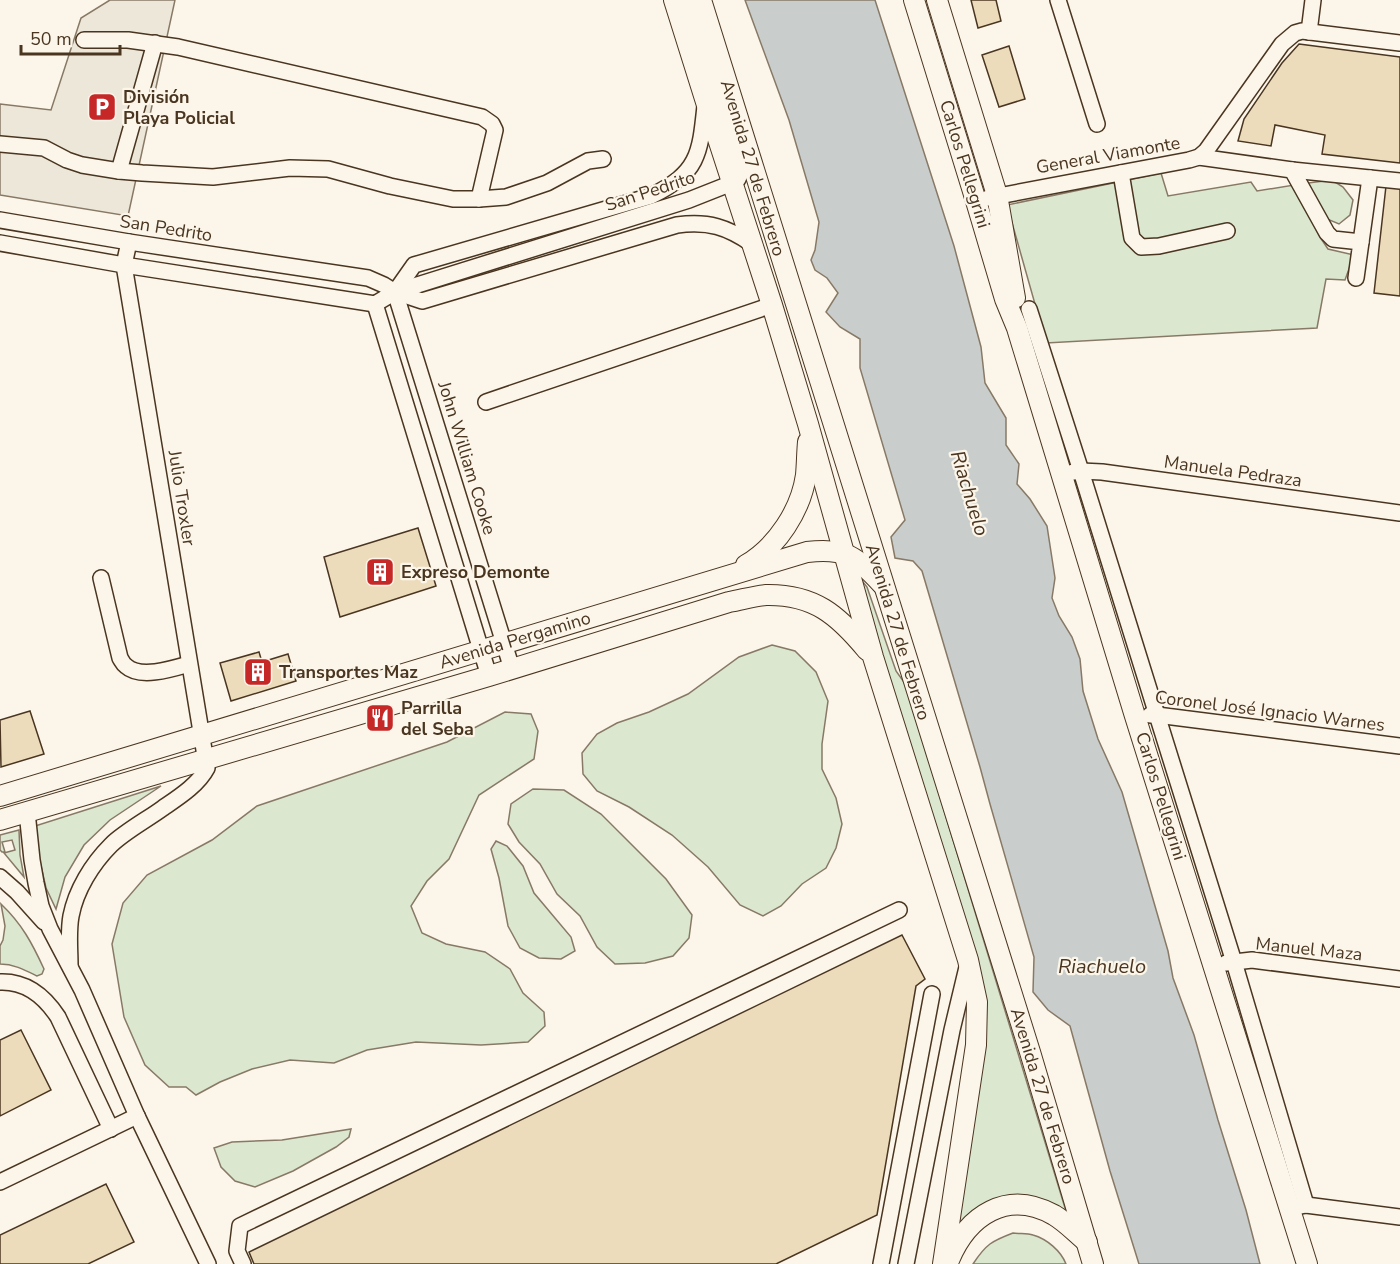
<svg xmlns="http://www.w3.org/2000/svg" width="1400" height="1264" viewBox="0 0 1400 1264" font-family="'Nunito Sans',sans-serif">
	<style>
		.green { fill: #dce7d0; stroke: #887966; stroke-width: 1.5 }
		.parking { fill: #ede7d9; stroke: #887966; stroke-width: 1.5 }
		.water { fill: #c9cecd; stroke: #887966; stroke-width: 1.5 }
		.building { fill: #ecdcbc; stroke: #4a3520; stroke-width: 1.5 }
		.lines { fill: none; stroke-linecap: round; stroke-linejoin: round }
		.minor-casing { stroke: #4a3520; stroke-width: 18 }
		.major-casing { stroke: #4a3520; stroke-width: 22 }
		.minor { stroke: #fbf6e9; stroke-width: 15 }
		.major { stroke: #fbf6e9; stroke-width: 20 }
		.labels { text-anchor: middle; stroke-width: 4.5; stroke-linejoin: round; paint-order: stroke }
		.poi-label { font-size: 18px; font-weight: bold; fill: #4a3520; stroke: #fbf6e9; text-anchor: start }
		.street-label { font-size: 18px; fill: #4a3520; stroke: #fbf6e9 }
		.water-label { font-size: 20px; font-style: italic; fill: #4a3520; stroke: #fbf6e9 }
	</style>
	<rect width="100%" height="100%" fill="#fbf6e9"/>
	<g class="green">
		<path d="M1161,173L1168,196L1251,182L1257,191L1294,185L1320,237L1328,249L1354,255L1345,280L1326,279L1317,328L1046,343L1007,205Z"/>
		<path d="M1332,180L1343,187L1353,200L1350,215L1339,224L1327,219L1308,183Z"/>
		<path d="M856,573L867,587L896,671L906,685L1069,1221L1012,1200L952,1243L984,1035Z"/>
		<path d="M772,645L795,651L816,672L828,701L822,744V769L836,798L842,824L836,848L826,868L802,884L781,906L763,916L740,905L708,867L672,835L629,807L597,791L583,774L582,753L597,734L617,723L649,712L688,694L739,657Z"/>
		<path d="M505,712L531,714L538,731L534,759L479,795L449,859L427,881L411,906L422,933L446,944L485,952L510,969L523,993L544,1012L545,1026L528,1042L481,1045L416,1042L367,1050L334,1063L290,1060L252,1069L220,1082L196,1095L186,1087H169L145,1065L124,1017L112,944L123,903L147,875L212,840L257,806L447,742Z"/>
		<path d="M161,786L110,820L84,845L65,877L56,909L46,888L32,827Z"/>
		<path d="M533,789L564,790L601,814L666,879L692,915L689,938L673,956L645,963L615,964L597,947L580,916L557,894L540,864L519,842L508,824L511,804Z"/>
		<path d="M19,830L20,855L24,877L4,853L15,850L12,840L2,842L5,852H2L0,850V835Z"/>
		<path d="M496,841L507,846L523,866L534,893L571,937L575,951L561,959L539,958L520,948L508,926L499,878L491,849Z"/>
		<path d="M1,904C22,924 32,943 44,969L42,974L37,976C25,970 14,964 0,964V946L3,940L5,926Z"/>
		<path d="M351,1129L349,1137L336,1147L293,1171L255,1187L235,1181L221,1167L214,1148L232,1142L282,1140Z"/>
		<path d="M1013,1233C1020,1234 1027,1233 1033,1235C1047,1239 1061,1251 1066,1264H973C986,1244 992,1241 1013,1233Z"/>
	</g>
	<path class="parking" d="M110,0H175L128,216L0,195V104L51,110L81,18Z"/>
	<path class="water" d="M745,0H875L954,246L981,347L985,383L1006,418V445L1019,464L1017,484L1030,499L1047,526L1055,578L1052,598L1059,616L1072,637L1080,659L1083,691L1098,739L1122,792L1168,951L1173,978L1194,1035L1218,1120L1246,1210L1260,1264H1139L1110,1171L1070,1026L1048,1010L1033,992L1034,957L990,804L980,767L922,571L913,561L895,558L891,537L905,520L860,368V339L840,327L826,312L838,293L827,278L815,270L811,260L815,250L819,222L789,120Z"/>
	<g class="building">
		<path d="M971,0H996L1001,21L978,28Z"/>
		<path d="M1299,44L1400,57V163L1322,154L1325,135L1275,125L1271,146L1238,141L1244,119L1282,63Z"/>
		<path d="M1009,46L1025,99L999,107L982,55Z"/>
		<path d="M1386,186L1400,188V296L1374,293Z"/>
		<path d="M418,528L436,586L340,617L324,557Z"/>
		<path d="M259,652L262,662L288,654L296,681L231,701L220,663Z"/>
		<path d="M30,711L44,754L1,767L0,720Z"/>
		<path d="M902,935L925,979L916,986L877,1215L776,1264H254L249,1252Z"/>
		<path d="M21,1030L51,1090L0,1116V1040Z"/>
		<path d="M106,1184L134,1242L88,1264H0V1235Z"/>
	</g>
	<g class="lines">
		<g class="minor-casing">
			<g id="minor">
				<path d="M1058,0L1097,124"/>
				<path d="M1309,32L1313,0"/>
				<path d="M84,40H128L178,47L482,117L492,124L495,130L479,199"/>
				<path d="M0,144L44,148L67,160L82,165L119,171L142,173L213,177L290,168L328,169L390,186L453,199H479L506,197L547,183L588,161L603,159"/>
				<path d="M1199,157L1292,170L1327,233L1333,239L1361,242L1356,278"/>
				<path d="M1292,170L1400,181"/>
				<path d="M119,171L155,43"/>
				<path d="M1121,173L1132,238L1141,247L1159,246L1227,231"/>
				<path d="M988,198L1189,160L1199,157L1206,151L1282,44L1295,33L1302,31L1400,43"/>
				<path d="M0,220L129,242L368,278L384,285L395,292L422,301L677,225C709,221 727,227 752,244"/>
				<path d="M1361,242L1370,178"/>
				<path d="M0,243L124,265L375,304L395,292L689,200L732,183L738,179L741,172L688,0"/>
				<path d="M395,292L414,265L651,196C698,173 700,155 705,106"/>
				<path d="M395,292L512,669"/>
				<path d="M375,304L489,676"/>
				<path d="M1029,309L1081,471L1234,962L1306,1205"/>
				<path d="M486,402L772,305"/>
				<path d="M1073,472L1081,471L1102,472L1400,513"/>
				<path d="M101,578L120,658C122,661 123,664 126,666C140,679 172,669 189,664"/>
				<path d="M1150,715H1157L1400,746"/>
				<path d="M27,812L32,860L36,883L41,906L50,929L82,990L137,1116L208,1264"/>
				<path d="M0,877L17,892L44,922"/>
				<path d="M1226,963L1252,960L1400,979"/>
				<path d="M70,966C70,950 68,932 71,916C76,890 92,864 111,845C124,832 148,819 163,808C179,797 198,785 207,768L124,265L129,242"/>
				<path d="M0,982C26,981 45,997 58,1017L111,1129"/>
				<path d="M0,1182L137,1116"/>
				<path d="M1296,1207L1306,1205L1400,1217"/>
				<path d="M243,1264L237,1251L240,1226L899,910"/>
				<path d="M881,1264L932,994"/>
				<path d="M906,1264L952,1030L968,963"/>
			</g>
		</g>
		<g class="major-casing">
			<g id="major">
				<path d="M674,0L706,102L772,305L808,424L873,657L968,960L977,1002L976,1045L943,1264"/>
				<path d="M701,0L1030,1052L1093,1264"/>
				<path d="M914,0L976,201L1005,299L1017,328L1135,716L1307,1264"/>
				<path d="M937,0L997,195L1015,298"/>
				<path d="M746,565C777,547 801,510 806,475C807,464 807,453 808,442"/>
				<path d="M0,796L807,552C846,547 856,557 882,584"/>
				<path d="M0,820L489,676L729,602C741,600 754,596 766,595C814,594 838,615 867,650"/>
				<path d="M949,1260C968,1215 1007,1189 1054,1215C1066,1222 1076,1233 1087,1242"/>
			</g>
		</g>
		<use href="#minor" class="minor"/>
		<use href="#major" class="major"/>
	</g>
	<defs>
		<g id="parking-square" transform="scale(1.5)"><rect x="-9" y="-9" width="18" height="18" rx="4" fill="#c62828" stroke="#fbf6e9"/><path d="M-3.5-5.5H1a3.5 3.5 0 0 1 0 7H-1V5.5H-3.5ZM-1-3.4V-.6H.8a1.4 1.4 0 0 0 0-2.8Z" fill="#fff"/></g>
		<g id="building-square" transform="scale(1.5)"><rect x="-9" y="-9" width="18" height="18" rx="4" fill="#c62828" stroke="#fbf6e9"/><path d="M-4-6H4V6H1V3H-1V6H-4ZM-2.5-4.3h1.7v1.8h-1.7ZM.8-4.3h1.7v1.8H.8ZM-2.5-1h1.7V.8h-1.7ZM.8-1h1.7V.8H.8Z" fill="#fff"/></g>
		<g id="restaurant-square" transform="scale(1.5)"><rect x="-9" y="-9" width="18" height="18" rx="4" fill="#c62828" stroke="#fbf6e9"/><path d="M-5-6h1v4h1v-4h1v4h1v-4h1v5L-1.5 .5V6h-2V.5L-5-1ZM5-6V6H3V1.5H1.5Q1.5-4 5-6Z" fill="#fff"/></g>
	</defs>
	<g fill-rule="evenodd">
		<use href="#parking-square" x="102" y="107"/>
		<use href="#building-square" x="380" y="572"/>
		<use href="#building-square" x="258" y="672"/>
		<use href="#restaurant-square" x="380" y="718"/>
	</g>
	<g class="labels">
		<g class="poi-label">
			<text x="123" y="103">División<tspan x="123" dy="21">Playa Policial</tspan></text>
			<text x="401" y="578">Expreso Demonte</text>
			<text x="279" y="678">Transportes Maz</text>
			<text x="401" y="714">Parrilla<tspan x="401" dy="21">del Seba</tspan></text>
		</g>
		<g class="street-label">
			<text transform="translate(1108 155) rotate(-10)" y="6">General Viamonte</text>
			<text transform="translate(965 164) rotate(73)" y="6">Carlos Pellegrini</text>
			<text transform="translate(753 168) rotate(73)" y="6">Avenida 27 de Febrero</text>
			<text transform="translate(650 191) rotate(-18)" y="6">San Pedrito</text>
			<text transform="translate(166 228) rotate(9)" y="6">San Pedrito</text>
			<text transform="translate(467 458) rotate(73)" y="6">John William Cooke</text>
			<text transform="translate(1233 471) rotate(8)" y="6">Manuela Pedraza</text>
			<text transform="translate(182 498) rotate(81)" y="6">Julio Troxler</text>
			<text transform="translate(898 632) rotate(73)" y="6">Avenida 27 de Febrero</text>
			<text transform="translate(515 640) rotate(-17)" y="6">Avenida Pergamino</text>
			<text transform="translate(1270 711) rotate(7)" y="6">Coronel José Ignacio Warnes</text>
			<text transform="translate(1161 796) rotate(73)" y="6">Carlos Pellegrini</text>
			<text transform="translate(1309 949) rotate(6)" y="6">Manuel Maza</text>
			<text transform="translate(1043 1096) rotate(73)" y="6">Avenida 27 de Febrero</text>
		</g>
		<g class="water-label">
			<text transform="translate(970 493) rotate(73)" y="7">Riachuelo</text>
			<text x="1102" y="973">Riachuelo</text>
		</g>
	</g>
	<path d="M21 45v9h99v-9" fill="none" stroke="#4a3520" stroke-width="3"/>
	<text x="30" y="45" font-size="18" fill="#4a3520" stroke="#fbf6e9" stroke-width="4.5" paint-order="stroke">50 m</text>
</svg>
